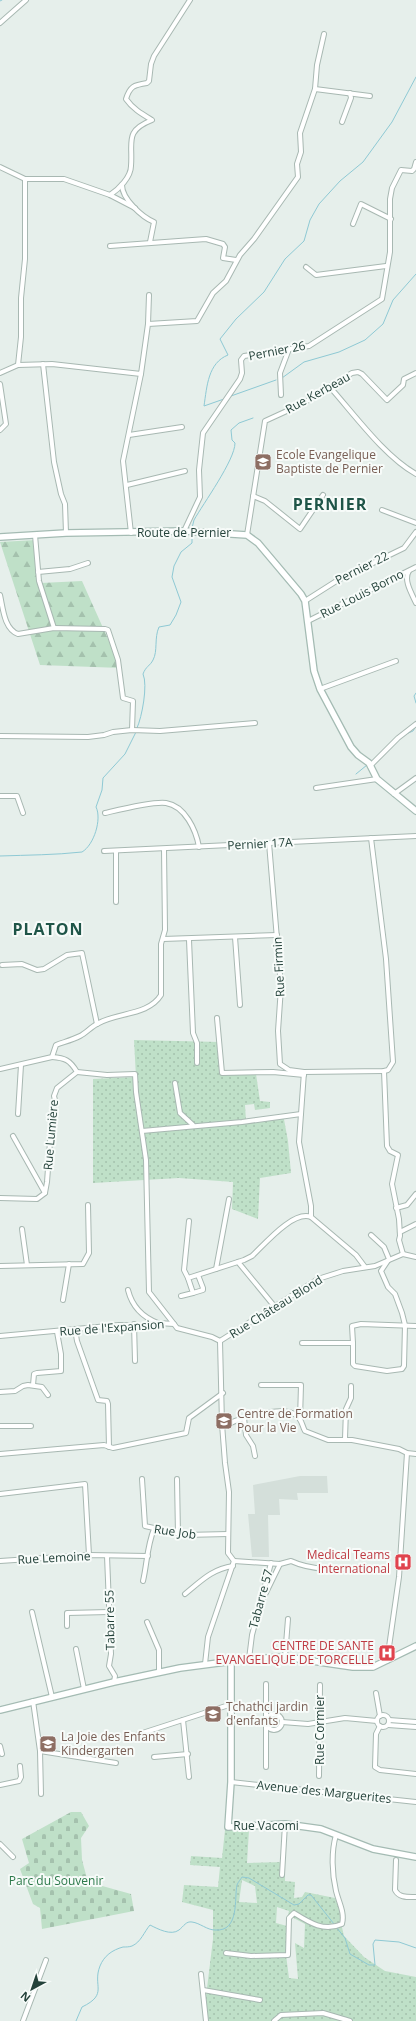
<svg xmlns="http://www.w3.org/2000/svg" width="416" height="2021" viewBox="0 0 416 2021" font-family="'Open Sans',sans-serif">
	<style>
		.built { fill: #d4dfda }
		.grass { fill: url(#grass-dots); fill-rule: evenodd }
		.forest { fill: url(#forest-firs) }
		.cemetery { fill: url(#cemetery-stones) }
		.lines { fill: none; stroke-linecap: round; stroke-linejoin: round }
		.stream { stroke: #8ec9d4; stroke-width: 1 }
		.street-casing { stroke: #a8b8b2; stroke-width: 6 }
		.secondary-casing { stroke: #a4bbb3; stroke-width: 8 }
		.street { stroke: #fff; stroke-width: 4 }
		.secondary { stroke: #fff; stroke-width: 5.5 }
		.labels { text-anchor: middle; stroke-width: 4; stroke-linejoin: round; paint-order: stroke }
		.street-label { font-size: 12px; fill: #24423a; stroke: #f7fbf9 }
		.education-label { font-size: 12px; fill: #785e54; stroke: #f7fbf9; text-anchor: start }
		.health-label { font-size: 12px; fill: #be3a42; stroke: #f7fbf9; text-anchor: end }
		.park-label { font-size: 12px; fill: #2d7a4b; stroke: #f7fbf9 }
		.district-label { font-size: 16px; font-weight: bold; letter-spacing: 1px; fill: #1f5548; stroke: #f7fbf9 }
	</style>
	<defs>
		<pattern id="grass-dots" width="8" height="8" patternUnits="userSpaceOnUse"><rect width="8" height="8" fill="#bfe0c8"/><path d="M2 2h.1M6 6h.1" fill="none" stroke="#a4c1ad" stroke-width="1.8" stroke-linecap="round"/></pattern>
		<pattern id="forest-firs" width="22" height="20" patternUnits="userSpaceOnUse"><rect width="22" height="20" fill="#bfe0c8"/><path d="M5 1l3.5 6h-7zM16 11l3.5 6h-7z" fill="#a4c1ad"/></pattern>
		<pattern id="cemetery-stones" width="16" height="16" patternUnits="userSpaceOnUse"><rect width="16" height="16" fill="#bfe0c8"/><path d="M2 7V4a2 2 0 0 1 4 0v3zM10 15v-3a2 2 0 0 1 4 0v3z" fill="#a4c1ad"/></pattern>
	</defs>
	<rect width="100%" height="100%" fill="#e6efeb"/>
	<path class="built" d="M300,1476H327L328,1493H297L298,1500L279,1499L280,1515H268L269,1557H252L248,1514H255L253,1485Z"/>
	<g class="grass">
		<path d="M134,1040L220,1042L221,1075L256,1074L260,1101L270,1102V1108L255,1110L254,1104L245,1105L246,1121H252L283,1114L288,1141L291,1173L260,1178L258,1219L232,1209L233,1182L179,1178L93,1183V1079L136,1077Z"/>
		<path d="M225,1830H249L247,1863L285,1862V1881L295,1882L294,1898L302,1897L305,1892L335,1898L341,1914V1923L344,1936L364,1957L385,1971L416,1977V2021H203L213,1939V1910L182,1902L184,1885L218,1887L220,1867L190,1865L191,1856L222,1858ZM242,1880L255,1886L257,1903L239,1902ZM277,1907L289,1911L288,1915L305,1924L304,1948L295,1943L298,1979L289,1978L286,1955L287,1926L276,1923Z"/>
	</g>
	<path class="forest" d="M36,540L41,583L82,581L121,668L40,665L0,542Z"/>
	<path class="cemetery" d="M71,1812H81L89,1826L81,1838L82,1860L88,1882L131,1894L134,1911L42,1929L40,1908L33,1904L20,1869L29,1863L22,1839Z"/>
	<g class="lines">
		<g class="stream">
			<path d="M0,1L2,0"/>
			<path d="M282,378L304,362L339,352L365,340L383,324L393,300L416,274"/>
			<path d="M231,396L276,380"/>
			<path d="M224,399L204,406C207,386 208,363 228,355L220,339L236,319L264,292L285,259L304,241L310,220L319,204L340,181L363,162L392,122L416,77"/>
			<path d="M192,528L194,520C203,504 235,460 235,443L232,440L231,430L239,423L253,418"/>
			<path d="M416,693L414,696L416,703"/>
			<path d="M137,728C142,717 148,685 143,674C146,666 150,666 153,660C158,651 154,638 159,627L170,625L176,615L181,602L172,577L174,566L181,552L192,543V534"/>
			<path d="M406,734L413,731L416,726"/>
			<path d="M371,762L391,742"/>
			<path d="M356,774L367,765"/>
			<path d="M0,856C28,855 55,855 82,852C94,845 102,819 96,807L102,790L103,778L125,754L136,732"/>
			<path d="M336,1927L345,1938L350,1954L369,1965H375L373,1944L375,1940L399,1942L416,1948"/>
			<path d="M76,2021L82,2007C109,1994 92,1986 100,1966C104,1956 112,1950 123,1947C126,1947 129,1947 132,1946C141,1942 144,1932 150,1925C158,1929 171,1936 179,1930C184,1926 186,1921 192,1922C200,1923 207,1930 215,1930C240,1932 234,1898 237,1885C238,1882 241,1879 242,1877L249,1878L294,1905L299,1904L308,1895H311L334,1924"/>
		</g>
		<g class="street-casing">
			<g id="street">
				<path d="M0,23L26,0"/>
				<path d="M315,89L370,96"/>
				<path d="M342,122L351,98L350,93"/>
				<path d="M0,167L25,179H64L110,195L135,208"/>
				<path d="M122,185C122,199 142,217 154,222L150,242"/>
				<path d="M110,195C119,189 131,177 131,166C133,142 124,131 152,120C142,114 133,109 126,99C130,86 134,85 147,83L149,81L151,64L154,56L190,0"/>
				<path d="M353,224L361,204L391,219"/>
				<path d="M110,246L206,239L223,244L225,247L223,258L236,260"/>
				<path d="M306,267L316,275L386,266"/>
				<path d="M148,324L149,295"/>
				<path d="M43,364L54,462L61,494L65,504L66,533"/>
				<path d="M18,365L21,337V298L25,259V179"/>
				<path d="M0,373L18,365L52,364L141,374L148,324L197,321L213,293L226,281L240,255L254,239L298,177L297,164L301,152L300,133L315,89L317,65L324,34"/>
				<path d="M0,384L6,424L0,430"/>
				<path d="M329,386C354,414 384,456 416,474"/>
				<path d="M281,395L280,373L289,349"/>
				<path d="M129,435L182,427"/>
				<path d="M127,485L185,471"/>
				<path d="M253,496L265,501L300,529L323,495"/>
				<path d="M382,510L416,523"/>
				<path d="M184,531L200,497L199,470L203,433L240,379L242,373L241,360L244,356L309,346L382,299L390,252V199L392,188L401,170L412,171L414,169L416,162"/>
				<path d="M131,533L123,461L141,374"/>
				<path d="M35,535L39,581L54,628"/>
				<path d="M247,535L265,421L302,404L352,373L358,372L362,374L387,400L403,385L404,379L416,373"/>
				<path d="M409,571C403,580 412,594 416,603"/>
				<path d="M38,572L70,569L88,563"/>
				<path d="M0,595C3,608 4,629 18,634L54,628L105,629L108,630L118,660L123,698L133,701L132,730"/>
				<path d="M305,601L338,580L404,548L416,532"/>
				<path d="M308,621L416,567"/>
				<path d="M320,689L396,661"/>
				<path d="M0,736L88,737L104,735L113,732L132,730L160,731L255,723"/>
				<path d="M370,766L398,738L416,724"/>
				<path d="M316,788L377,779"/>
				<path d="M394,794L416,778"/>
				<path d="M0,796H17L23,813"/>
				<path d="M105,813C118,810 154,801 166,803C185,806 196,830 199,847"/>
				<path d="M269,843L281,987L278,1031L280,1064L289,1070L304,1072L384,1071L388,1070L393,1062L386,959L371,838"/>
				<path d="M104,851L416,836"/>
				<path d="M116,902V851"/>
				<path d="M235,937L240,1005"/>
				<path d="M163,939L277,935"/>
				<path d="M189,940L193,1033L197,1043V1063"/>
				<path d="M2,965L22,964L37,970L44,969L67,955L82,953L97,1024"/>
				<path d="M217,1018L222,1073L273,1072L304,1075"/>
				<path d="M0,1069L52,1057L56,1045C64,1042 72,1040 80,1036C86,1033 91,1027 97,1024C117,1012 148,1016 161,995V944L165,930L164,849"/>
				<path d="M384,1071L387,1146L390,1151L398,1155L392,1184L399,1219L400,1236L399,1240L403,1254"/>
				<path d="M77,1072L107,1075L135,1074L136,1092L146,1160L149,1292L174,1324"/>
				<path d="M304,1072L299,1142L311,1206V1217L356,1255L365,1267"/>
				<path d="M175,1083L180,1113L193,1125"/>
				<path d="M18,1114L21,1065"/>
				<path d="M142,1131L242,1122L301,1114"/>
				<path d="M13,1136L45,1193"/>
				<path d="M0,1198L37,1199L45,1193L47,1182L52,1115L55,1100L54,1096L57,1088L77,1072C70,1060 65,1058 52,1057"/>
				<path d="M396,1208L407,1205L416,1194"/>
				<path d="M22,1229L27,1265"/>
				<path d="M400,1232L416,1224"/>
				<path d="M238,1262L275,1307"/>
				<path d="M0,1266L83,1264L89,1253L88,1205"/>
				<path d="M216,1269L229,1199"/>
				<path d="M188,1278L184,1270L189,1221"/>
				<path d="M128,1290C132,1306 142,1317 158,1323"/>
				<path d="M193,1293L203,1290V1288L198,1275"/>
				<path d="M181,1296L193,1293L188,1278L244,1260L252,1256C264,1245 293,1210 311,1217"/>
				<path d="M63,1300L69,1264"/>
				<path d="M134,1324L135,1361"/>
				<path d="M75,1329L77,1341L98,1400L107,1401L108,1404L109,1447"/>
				<path d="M0,1336L119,1325L150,1326L158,1323L174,1324L177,1328L212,1337L220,1341"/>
				<path d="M220,1341L222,1424L225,1463L229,1492L228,1553L234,1561"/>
				<path d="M220,1341L318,1279L343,1271L375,1266L403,1254L416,1257"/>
				<path d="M302,1343H353L352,1326L361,1324L416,1326"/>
				<path d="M353,1343V1364L355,1366L387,1371L402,1369L404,1366L405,1325L402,1313L395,1294L388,1287L381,1271L389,1259L384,1247L371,1235"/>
				<path d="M33,1385L34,1374L37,1373L61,1371V1354L57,1332"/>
				<path d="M261,1385H301L300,1419"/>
				<path d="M0,1392L15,1391L23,1386L28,1385L42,1387L48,1395"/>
				<path d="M244,1418L246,1435L253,1446L255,1456"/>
				<path d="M0,1426H31"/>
				<path d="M222,1428C236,1418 282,1405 296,1415C302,1419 302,1426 305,1431L328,1440H352L399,1449L407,1453L416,1454"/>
				<path d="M345,1439L346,1409L351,1398V1386"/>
				<path d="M0,1454L104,1445L113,1448L186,1433L189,1418L223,1393"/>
				<path d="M142,1479L145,1526L185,1535L228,1534"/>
				<path d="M177,1479L178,1534"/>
				<path d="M0,1494L85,1484L89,1555"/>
				<path d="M107,1556L111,1654L109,1666L115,1676L114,1682"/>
				<path d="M0,1561L89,1555L148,1556"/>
				<path d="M234,1561L280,1564L291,1561C315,1572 340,1569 365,1567"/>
				<path d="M143,1581C147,1564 147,1546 154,1529"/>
				<path d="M185,1594C201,1581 212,1569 233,1566"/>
				<path d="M262,1601L280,1564"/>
				<path d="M32,1612L52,1697"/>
				<path d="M147,1622L159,1650V1673"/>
				<path d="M67,1626V1613L109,1612"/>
				<path d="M76,1649L84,1689"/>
				<path d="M285,1657L288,1619"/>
				<path d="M249,1659L252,1635L271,1563"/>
				<path d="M387,1661L399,1577L407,1453"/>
				<path d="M205,1664L208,1637L234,1561"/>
				<path d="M376,1693L380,1716"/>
				<path d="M33,1701L40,1751L41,1794"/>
				<circle cx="274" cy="1722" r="8"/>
				<circle cx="383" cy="1721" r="6"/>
				<path d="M183,1720L189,1777"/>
				<path d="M266,1720V1684"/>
				<path d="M389,1720L416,1722"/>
				<path d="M282,1722L308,1724L345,1718L377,1721"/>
				<path d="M388,1725L416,1727"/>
				<path d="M380,1726L376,1734L375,1767L380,1770L416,1774"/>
				<path d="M127,1738L232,1704"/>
				<path d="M0,1746L2,1754"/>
				<path d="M40,1751L116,1763"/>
				<path d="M154,1757L188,1754"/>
				<path d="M266,1767V1725"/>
				<path d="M319,1776L320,1685"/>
				<path d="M231,1782L416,1802"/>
				<path d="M0,1785L19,1781L21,1777L20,1766"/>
				<path d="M0,1844L13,1857"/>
				<path d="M396,1860L395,1890C399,1898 408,1897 416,1897"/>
				<path d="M282,1875L285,1824"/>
				<path d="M226,1953L251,1956L288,1955L289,1918L294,1913C310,1923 324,1932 342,1924C345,1913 339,1903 336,1891C332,1874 331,1852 336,1835"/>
				<path d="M201,1974L206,2021"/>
				<path d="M203,1990L260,2000"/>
				<path d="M23,2021L46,1960"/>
				<path d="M274,2021L281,2015L323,2013L350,2021"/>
			</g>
		</g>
		<g class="secondary-casing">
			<g id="secondary">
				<path d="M0,537L66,533L184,531L247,535L258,543L301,594L305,601L314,671L320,689L351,747L358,755L369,763L377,779L416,811"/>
				<path d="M231,1662V1782L228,1827L285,1824L321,1829L373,1849L416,1857"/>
				<path d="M0,1710L114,1682L180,1668L249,1659L285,1657L353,1667H373L416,1646"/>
			</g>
		</g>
		<use href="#street" class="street"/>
		<use href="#secondary" class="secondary"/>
	</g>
	<defs>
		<g id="school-square" transform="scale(0.9)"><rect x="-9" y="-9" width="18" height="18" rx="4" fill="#8d6e63" stroke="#f7fbf9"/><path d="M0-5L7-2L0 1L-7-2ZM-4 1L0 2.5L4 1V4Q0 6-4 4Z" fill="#fff"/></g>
		<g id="university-square" transform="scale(0.9)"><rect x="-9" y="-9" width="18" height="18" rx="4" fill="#8d6e63" stroke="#f7fbf9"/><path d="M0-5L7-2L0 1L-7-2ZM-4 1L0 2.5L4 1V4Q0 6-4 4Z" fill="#fff"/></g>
		<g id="hospital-square" transform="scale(0.9)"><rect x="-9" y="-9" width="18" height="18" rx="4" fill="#e0444e" stroke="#f7fbf9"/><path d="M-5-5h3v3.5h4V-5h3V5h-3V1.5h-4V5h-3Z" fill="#fff"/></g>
	</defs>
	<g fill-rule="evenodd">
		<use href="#school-square" x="263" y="462"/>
		<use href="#university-square" x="224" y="1421"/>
		<use href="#hospital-square" x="403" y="1562"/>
		<use href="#hospital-square" x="387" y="1653"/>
		<use href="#school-square" x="213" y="1714"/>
		<use href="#school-square" x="48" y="1744"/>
	</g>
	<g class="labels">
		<g class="street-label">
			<text transform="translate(277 351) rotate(-11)" y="4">Pernier 26</text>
			<text transform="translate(318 393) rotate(-29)" y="4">Rue Kerbeau</text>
			<text x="184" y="537">Route de Pernier</text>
			<text transform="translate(362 568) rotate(-27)" y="4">Pernier 22</text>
			<text transform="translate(362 594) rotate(-27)" y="4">Rue Louis Borno</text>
			<text transform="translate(260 844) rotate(-3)" y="4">Pernier 17A</text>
			<text transform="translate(279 967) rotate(-93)" y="4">Rue Firmin</text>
			<text transform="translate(51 1135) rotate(-85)" y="4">Rue Lumière</text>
			<text transform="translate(276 1307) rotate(-32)" y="4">Rue Château Blond</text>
			<text transform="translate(112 1328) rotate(-4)" y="4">Rue de l'Expansion</text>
			<text transform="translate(175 1532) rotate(8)" y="4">Rue Job</text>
			<text transform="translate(54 1558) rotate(-3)" y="4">Rue Lemoine</text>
			<text transform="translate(261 1599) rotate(-75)" y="4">Tabarre 57</text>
			<text transform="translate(110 1620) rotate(-91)" y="4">Tabarre 55</text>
			<text transform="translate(320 1730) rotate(-90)" y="4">Rue Cormier</text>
			<text transform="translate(324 1792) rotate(6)" y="4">Avenue des Marguerites</text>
			<text x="266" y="1830">Rue Vacomi</text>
		</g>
		<g class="education-label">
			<text x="276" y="459">Ecole Evangelique<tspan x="276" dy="14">Baptiste de Pernier</tspan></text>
			<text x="237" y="1418">Centre de Formation<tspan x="237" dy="14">Pour la Vie</tspan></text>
			<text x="226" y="1711">Tchathci jardin<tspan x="226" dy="14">d'enfants</tspan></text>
			<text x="61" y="1741">La Joie des Enfants<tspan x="61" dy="14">Kindergarten</tspan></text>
		</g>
		<g class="health-label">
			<text x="390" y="1559">Medical Teams<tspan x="390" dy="14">International</tspan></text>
			<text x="374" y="1650">CENTRE DE SANTE<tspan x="374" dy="14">EVANGELIQUE DE TORCELLE</tspan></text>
		</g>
		<g class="park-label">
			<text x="56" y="1885">Parc du Souvenir</text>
		</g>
		<g class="district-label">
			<text x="330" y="510">PERNIER</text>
			<text x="48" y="935">PLATON</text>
		</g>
	</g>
	<g transform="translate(32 1989) rotate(220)" stroke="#f7fbf9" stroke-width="3" paint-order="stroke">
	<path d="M0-3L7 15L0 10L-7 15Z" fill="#24423a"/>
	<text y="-6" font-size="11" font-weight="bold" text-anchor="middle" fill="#24423a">N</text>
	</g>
</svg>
